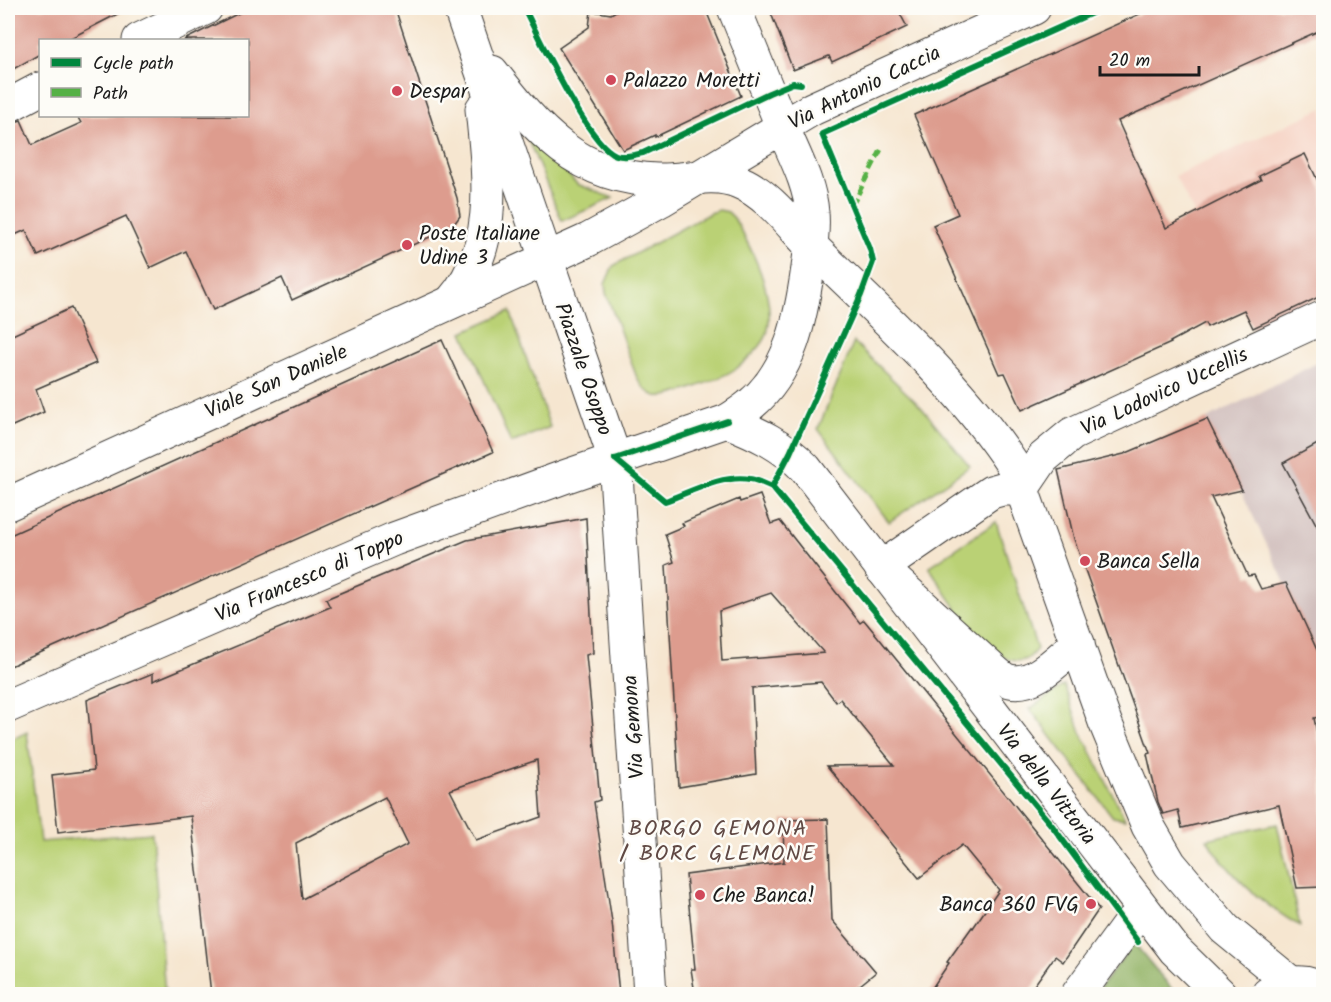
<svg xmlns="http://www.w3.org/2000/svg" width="1331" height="1002" viewBox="0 0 1331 1002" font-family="Kalam,sans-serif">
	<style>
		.built { fill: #f6d2c3 }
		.industrial { fill: #d1bfbd }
		.green { fill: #bad175; stroke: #6b7648; stroke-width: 1.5 }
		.forest { fill: #93b366; stroke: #586841; stroke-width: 1.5 }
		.building { fill: #dd9c8e; fill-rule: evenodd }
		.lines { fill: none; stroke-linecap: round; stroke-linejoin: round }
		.minor-casing { stroke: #3d3a37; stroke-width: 35 }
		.tertiary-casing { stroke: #3d3a37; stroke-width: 35 }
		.primary-casing { stroke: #3d3a37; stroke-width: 35 }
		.minor { stroke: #fff; stroke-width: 33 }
		.tertiary { stroke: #fff; stroke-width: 33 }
		.primary { stroke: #fff; stroke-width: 33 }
		.quiet { stroke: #55b145; stroke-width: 4.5; stroke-dasharray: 9 4.5; stroke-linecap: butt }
		.cycleway-casing { stroke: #fdfcf7; stroke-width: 10 }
		.cycleway { stroke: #00873e; stroke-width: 6 }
		.poi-dot { fill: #d1495b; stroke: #fdfcf7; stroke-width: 2 }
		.labels { text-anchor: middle; stroke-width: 5; stroke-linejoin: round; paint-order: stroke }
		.poi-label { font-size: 21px; fill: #1c1c1c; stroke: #fdfcf7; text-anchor: start }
		.street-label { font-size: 21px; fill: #1c1c1c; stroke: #fdfcf7 }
		.neighbourhood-label { font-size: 22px; letter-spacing: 1.5px; fill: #604944; stroke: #fdfcf7 }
	</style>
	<rect width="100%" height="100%" fill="#fdfcf7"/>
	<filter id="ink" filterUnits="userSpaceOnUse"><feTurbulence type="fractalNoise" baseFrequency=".0167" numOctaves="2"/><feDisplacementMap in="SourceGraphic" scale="12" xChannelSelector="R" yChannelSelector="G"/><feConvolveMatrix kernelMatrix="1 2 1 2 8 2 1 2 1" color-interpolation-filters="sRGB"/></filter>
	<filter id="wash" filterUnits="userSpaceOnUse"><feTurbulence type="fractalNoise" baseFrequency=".008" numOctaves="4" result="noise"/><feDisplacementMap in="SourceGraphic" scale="24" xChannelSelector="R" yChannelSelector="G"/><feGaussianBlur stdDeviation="1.35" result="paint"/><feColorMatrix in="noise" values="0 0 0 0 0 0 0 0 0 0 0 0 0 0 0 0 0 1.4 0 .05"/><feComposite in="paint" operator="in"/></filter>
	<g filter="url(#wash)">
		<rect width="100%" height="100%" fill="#f6e6d0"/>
		<path class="built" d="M1323,108V295L1253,328L1175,176Z"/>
		<path class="industrial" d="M1323,360V663L1207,419Z"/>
		<g class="green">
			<path d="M522,125L577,184L613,198L562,221Z"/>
			<path d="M719,210L728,212L734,218C752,249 777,297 767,334C763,346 747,360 737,368C724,377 671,399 656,396C647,394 641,385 637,378L606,293L605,284L613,266L710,213Z"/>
			<path d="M510,311L550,427L511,443L463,332Z"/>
			<path d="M854,342L922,408L970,466L889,522L818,429Z"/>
			<path d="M996,522L1037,649C1034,652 1031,657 1027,659C990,674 946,591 929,567Z"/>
			<path d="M1064,685L1081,732L1125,819L1113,817L1030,709Z"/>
			<path d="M27,732L40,842L152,833L165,994H8V741Z"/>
			<path d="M1277,824L1300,926C1261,903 1231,877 1207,839Z"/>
		</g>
		<path class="forest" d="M1134,943L1176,994H1095Z"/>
		<g id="blocks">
			<g class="building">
				<path d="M8,8H129L67,40H40V54L8,72Z"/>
				<path d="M249,8H395L457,198L460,216L452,227L292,300L282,278L213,310L186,251L150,268L126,216L38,256L26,230L8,238V125L21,120L32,145L81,123L77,116H248V40H184Z"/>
				<path d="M621,8H705L741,96L655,137V135L623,150L559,48L589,27L591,11L611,14Z"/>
				<path d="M769,8H897L907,27L832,62L829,56L793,70Z"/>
				<path d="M1153,8H1323V29L1118,121L1166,228L1261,180L1259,176L1305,154L1323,192V295L1253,328L1244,310L1207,327L1205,323L1170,342L1171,343L1022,410L1005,373L999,374L933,225L958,214L914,115Z"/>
				<path d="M71,308L96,363L36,389L44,412L8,428V337Z"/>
				<path d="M442,340L493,452L8,667V536Z"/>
				<path d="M1207,419L1242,490L1211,497L1248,576L1254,575L1261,589L1286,583L1323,663V716L1314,718L1323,763V887L1297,888L1279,805L1182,828L1178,810L1163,814L1158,802L1147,754L1150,753L1074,539L1058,470L1124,454Z"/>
				<path d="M1323,441V537L1283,463Z"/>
				<path d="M760,495L771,524L780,521L860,623L864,620L878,637L1099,909L1063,962L1055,956L1028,994H928L949,963L947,962L972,927L973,928L999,890L962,845L919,878L827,766L894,765L840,699L836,702L821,682L752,688L756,774L679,787L666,565L674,562L665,534L684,526L682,523L739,499L740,502ZM771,593L824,653L722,661L719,611Z"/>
				<path d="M586,518L593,653L586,655L600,800L594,802L612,922L619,994H211L191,816L58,832L52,775L94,770L87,700L153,673V681L330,607L326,599L467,540ZM537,760L541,817L476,840L450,790ZM385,797L408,844L302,899L296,843Z"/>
				<path d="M828,819L832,920L876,972L849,994H695L691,969H695L686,875L784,862L783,820Z"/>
			</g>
		</g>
	</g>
	<g filter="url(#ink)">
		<use href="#blocks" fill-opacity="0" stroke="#3d3a37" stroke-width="1.5"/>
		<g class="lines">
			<g class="minor-casing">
				<g id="minor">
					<path d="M734,8L782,126"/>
					<path d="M139,40L206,8"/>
					<path d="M8,106L40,89"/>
					<path d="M615,459L650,994"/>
					<path d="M1022,489L1043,458L1072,434L1324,317"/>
					<path d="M1078,994L1127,927L1143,910"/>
				</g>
			</g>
			<g class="tertiary-casing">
				<g id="tertiary">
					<path d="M810,245C882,316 959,383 1014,467L1105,722L1148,826L1170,864L1225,929L1291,983"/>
					<path d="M1022,489H1002L991,492L881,568L994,671C999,675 1004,680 1010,681C1035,687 1060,657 1078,643"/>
				</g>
			</g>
			<g class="primary-casing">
				<g id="primary">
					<path d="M460,8L615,459"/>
					<path d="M492,72C537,130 578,178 657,180C684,181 712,171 739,182C767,193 790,224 810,245"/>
					<path d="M451,302C499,248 489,177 482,109"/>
					<path d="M727,421C757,433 783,445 805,468L1175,950L1220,994"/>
					<path d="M8,504L588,240L661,200L812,109L1034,8"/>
					<path d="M8,706L394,539L564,477L727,421C735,416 743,411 750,405C791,372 801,317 808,268C810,251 814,231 812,213C810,183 793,153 782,126"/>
					<path d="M1268,994C1285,982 1306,977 1324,992"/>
				</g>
			</g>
			<use href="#minor" class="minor"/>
			<use href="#tertiary" class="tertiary"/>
			<use href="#primary" class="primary"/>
			<path class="quiet" d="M852,206L882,148"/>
			<g class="cycleway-casing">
				<g id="cycleway">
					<path d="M524,8C539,37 588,145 616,155C625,158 634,155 643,153L769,93L793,83L801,84"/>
					<path d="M615,459L665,501C690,492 723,474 750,479C758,480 765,484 772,487L1053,827L1138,942"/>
					<path d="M615,459L727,421"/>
					<path d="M772,487L790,453L861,295L873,262L870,249L822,134L1103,8"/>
				</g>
			</g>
			<use href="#cycleway" class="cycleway"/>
		</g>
	</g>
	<g class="poi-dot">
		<circle cx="611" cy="80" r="6"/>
		<circle cx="397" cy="91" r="6"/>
		<circle cx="407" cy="245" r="6"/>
		<circle cx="1085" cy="561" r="6"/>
		<circle cx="700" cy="895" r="6"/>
		<circle cx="1091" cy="904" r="6"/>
	</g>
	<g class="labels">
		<g class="poi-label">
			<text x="623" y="87">Palazzo Moretti</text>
			<text x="409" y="98">Despar</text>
			<text x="419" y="240">Poste Italiane<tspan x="419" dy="24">Udine 3</tspan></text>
			<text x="1097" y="568">Banca Sella</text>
			<text x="712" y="902">Che Banca!</text>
			<text x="1079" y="911" text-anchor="end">Banca 360 FVG</text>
		</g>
		<g class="street-label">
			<text transform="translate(864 87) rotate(-26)" y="7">Via Antonio Caccia</text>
			<text transform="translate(584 369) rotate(71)" y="7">Piazzale Osoppo</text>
			<text transform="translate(276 381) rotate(-24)" y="7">Viale San Daniele</text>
			<text transform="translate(1164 391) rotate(-25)" y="7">Via Lodovico Uccellis</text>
			<text transform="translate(309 576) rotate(-23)" y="7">Via Francesco di Toppo</text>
			<text transform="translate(633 727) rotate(-94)" y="7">Via Gemona</text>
			<text transform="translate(1047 784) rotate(52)" y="7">Via della Vittoria</text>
		</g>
		<g class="neighbourhood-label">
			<text x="718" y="835">BORGO GEMONA<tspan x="718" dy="25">/ BORC GLEMONE</tspan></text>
		</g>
	</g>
	<rect width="1331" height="1002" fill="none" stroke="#fdfcf7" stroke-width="30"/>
	<rect x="39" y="39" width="210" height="78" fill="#fdfcf7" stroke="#a3a29f" stroke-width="1.5"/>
	<rect x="51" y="58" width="30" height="9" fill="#00873e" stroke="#a3a29f" stroke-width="1.5"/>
	<text x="93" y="69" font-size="18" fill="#1c1c1c">Cycle path</text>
	<rect x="51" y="88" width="30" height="9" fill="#55b145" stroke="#a3a29f" stroke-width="1.5"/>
	<text x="93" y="99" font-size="18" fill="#1c1c1c">Path</text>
	<path d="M1100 66v9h99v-9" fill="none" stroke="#1c1c1c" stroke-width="3"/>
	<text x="1109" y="66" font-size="18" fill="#1c1c1c" stroke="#fdfcf7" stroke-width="4.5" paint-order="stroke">20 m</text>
</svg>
